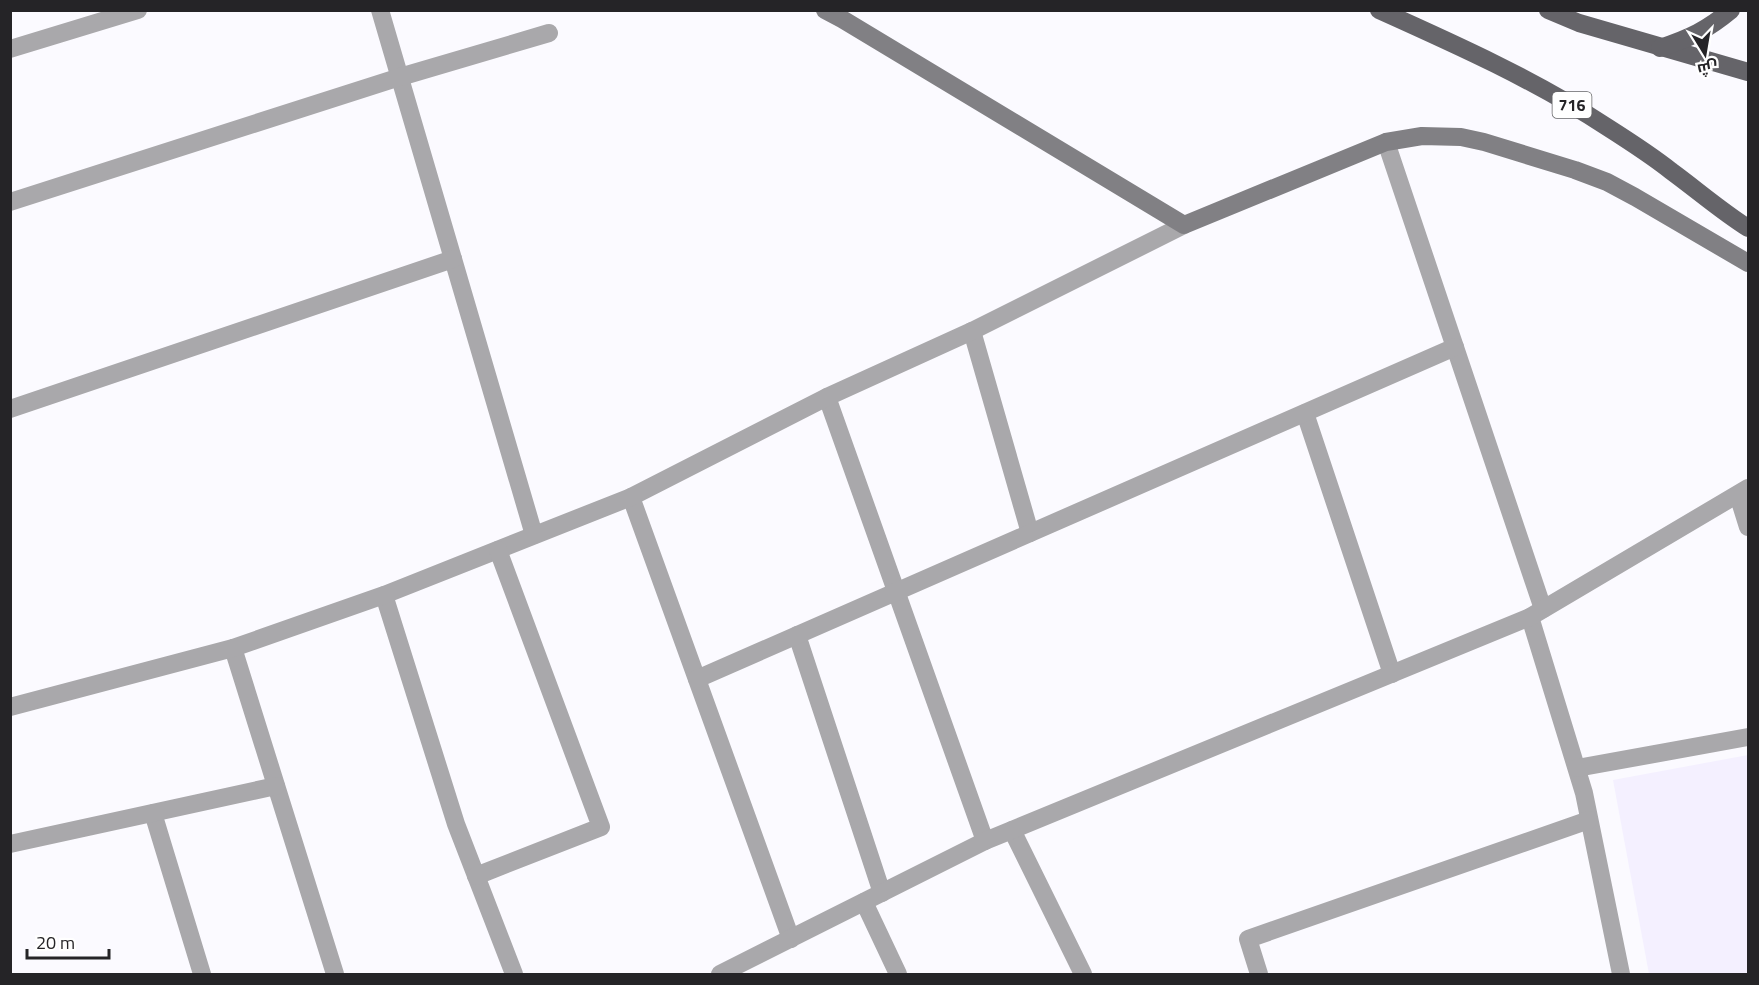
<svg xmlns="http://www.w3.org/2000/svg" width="1759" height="985" viewBox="0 0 1759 985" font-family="'Titillium Web',Cairo,sans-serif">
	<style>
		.built { fill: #f4f0ff }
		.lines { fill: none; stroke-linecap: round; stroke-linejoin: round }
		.street { stroke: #a9a8ab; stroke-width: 18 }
		.secondary { stroke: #818084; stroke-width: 18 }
		.primary { stroke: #656469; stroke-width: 18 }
		.labels { text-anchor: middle; stroke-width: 4.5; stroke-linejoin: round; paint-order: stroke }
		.shield { fill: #fff; stroke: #666668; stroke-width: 1.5 }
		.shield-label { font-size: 16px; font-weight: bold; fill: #252427 }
	</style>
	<rect width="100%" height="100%" fill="#fbfaff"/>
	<path class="built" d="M1748,755V974H1649L1613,780Z"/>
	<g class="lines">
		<g class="street">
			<path d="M380,10L534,535"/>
			<path d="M10,49L138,10"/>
			<path d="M1386,142L1543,609"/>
			<path d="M10,202L400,77L549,33"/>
			<path d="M972,331L1030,533"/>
			<path d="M827,397L985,841"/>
			<path d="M10,409L453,259"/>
			<path d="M1305,413L1392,674"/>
			<path d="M1738,495L1748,527"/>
			<path d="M631,497L791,939"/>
			<path d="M384,595L456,824L514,974"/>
			<path d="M1530,617L1584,793L1621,974"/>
			<path d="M797,635L882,893"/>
			<path d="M233,648L335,974"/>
			<path d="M697,679L1455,347"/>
			<path d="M10,707L233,648L384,595L631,497L827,397L972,331L1184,225"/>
			<path d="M1577,768L1748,737"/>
			<path d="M153,813L202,974"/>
			<path d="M1012,830L1083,974"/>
			<path d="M10,844L276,786"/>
			<path d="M476,876L601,827L498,550"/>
			<path d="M864,902L898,974"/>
			<path d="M720,974L985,841L1530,617L1748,488"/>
			<path d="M1259,974L1248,939L1589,820"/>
		</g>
		<path class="secondary" d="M825,10L842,19L1184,225L1386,142L1422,136L1461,137L1484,142L1575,170L1607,182L1635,197L1748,263"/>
		<g class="primary">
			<path d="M1379,10C1457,45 1535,80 1607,127C1629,141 1651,155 1671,171C1697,190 1721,211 1748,228"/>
			<path d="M1548,10L1579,23L1748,72"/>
			<path d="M1660,48C1690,38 1707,30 1731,10"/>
		</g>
	</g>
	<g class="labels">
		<rect class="shield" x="1552.5" y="92" width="39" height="26" rx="4.5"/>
		<g class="shield-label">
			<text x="1572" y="111">716</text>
		</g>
	</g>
	<rect width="1759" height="985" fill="none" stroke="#252427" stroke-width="24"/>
	<g transform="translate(1705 54) rotate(169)" stroke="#ffffff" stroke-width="4.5" paint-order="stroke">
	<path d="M0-4.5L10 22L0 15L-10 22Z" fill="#252427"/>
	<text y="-9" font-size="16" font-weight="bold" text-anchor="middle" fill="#252427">ش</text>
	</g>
	<path d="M27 949v9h82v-9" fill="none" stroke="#252427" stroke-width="3"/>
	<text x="36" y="949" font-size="18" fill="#252427" stroke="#ffffff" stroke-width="4.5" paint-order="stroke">20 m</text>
</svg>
